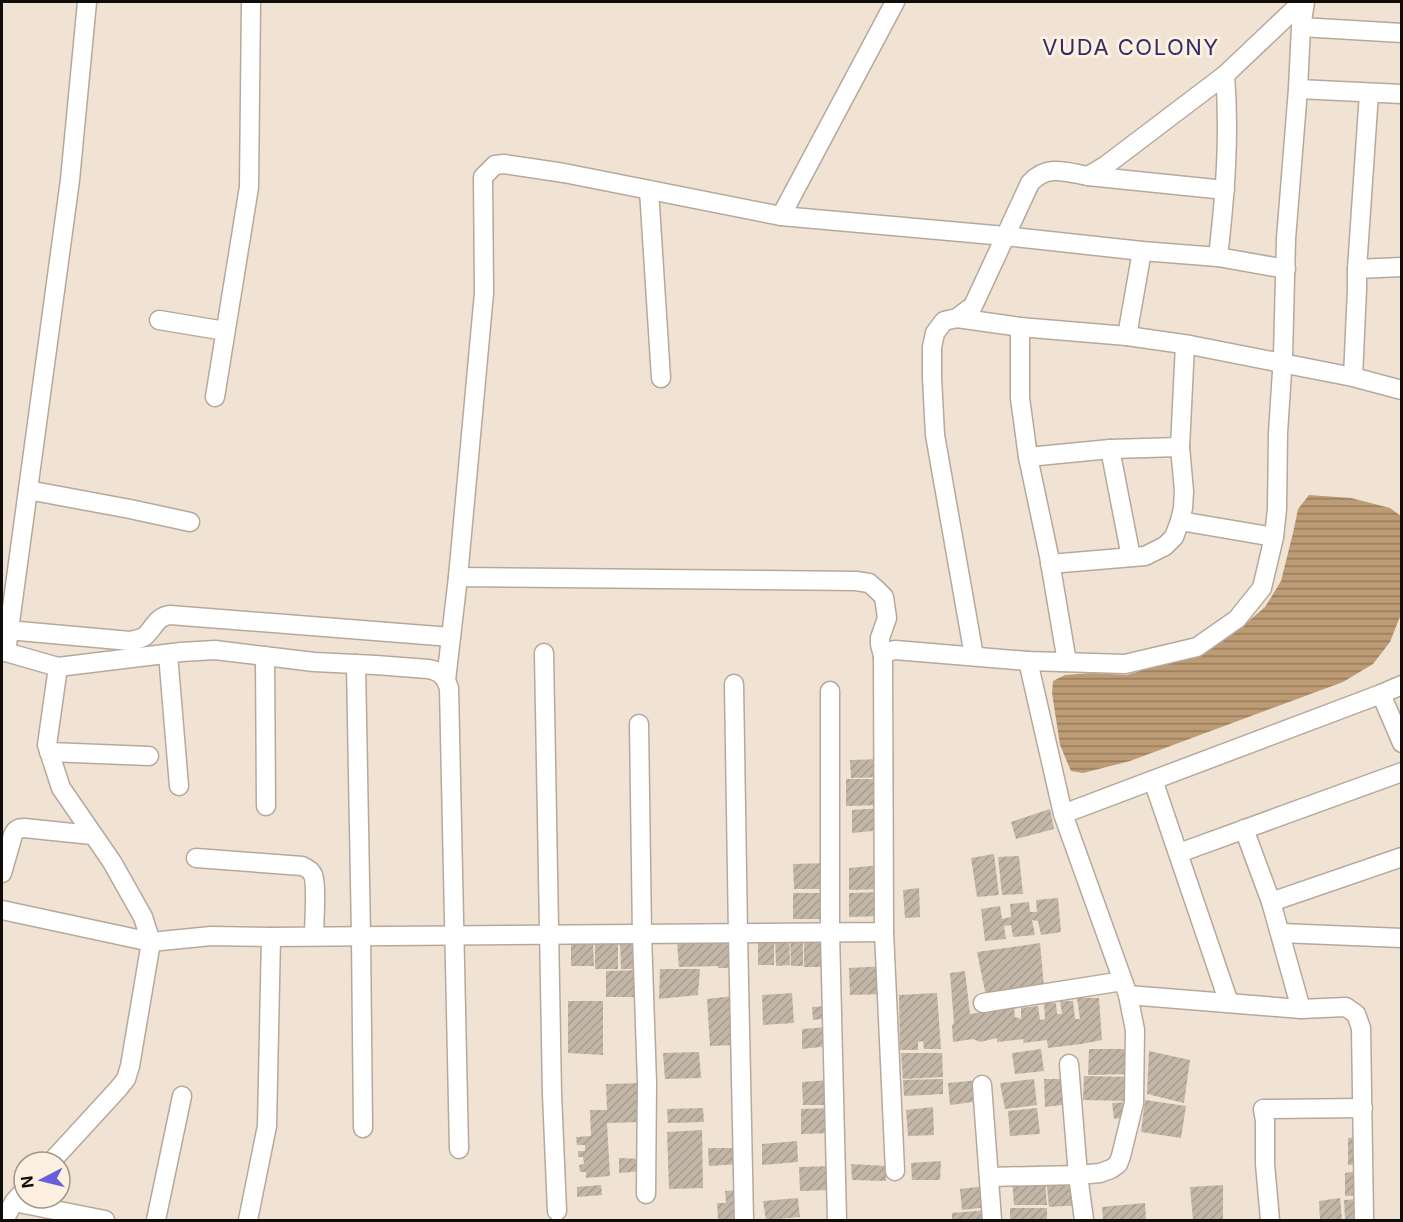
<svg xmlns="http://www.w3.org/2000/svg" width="1403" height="1222" viewBox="0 0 1403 1222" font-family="Inter,sans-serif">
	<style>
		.water { fill: url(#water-rules) }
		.building { fill: url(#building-hatch) }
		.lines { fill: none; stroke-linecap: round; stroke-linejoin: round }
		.minor-casing { stroke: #b6a99b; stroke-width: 21 }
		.minor { stroke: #fff; stroke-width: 18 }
		.labels { text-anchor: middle; stroke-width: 6; stroke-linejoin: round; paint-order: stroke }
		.neighbourhood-label { font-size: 22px; letter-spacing: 1.5px; fill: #2f2d68; stroke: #fef0e1 }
	</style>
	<defs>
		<pattern id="water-rules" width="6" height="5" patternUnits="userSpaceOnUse" patternTransform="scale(1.5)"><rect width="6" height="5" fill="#bc9b75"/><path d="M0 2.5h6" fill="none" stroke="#977d5e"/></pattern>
		<pattern id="building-hatch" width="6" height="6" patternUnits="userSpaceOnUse" patternTransform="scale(1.5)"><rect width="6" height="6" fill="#c2b6a7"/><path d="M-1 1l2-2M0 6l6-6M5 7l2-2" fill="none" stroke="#a69b8e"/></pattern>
	</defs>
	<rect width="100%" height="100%" fill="#f0e3d4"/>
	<path class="water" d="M1309,495L1351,498L1390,508L1401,516L1402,612L1399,619L1390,642L1373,664L1343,682L1130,761L1083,773L1071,771L1060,745L1052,693L1053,681L1065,675L1091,673L1127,675L1201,652L1236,632L1265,607L1281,581L1293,533L1298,509Z"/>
	<g class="building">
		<path d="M883,759L882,777L851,778L850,760Z"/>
		<path d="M846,779H882V805L846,806Z"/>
		<path d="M882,808V830L852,833V810Z"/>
		<path d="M1050,809L1054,829L1016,839L1011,822Z"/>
		<path d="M994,854L999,895L977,897L971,858Z"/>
		<path d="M1019,856L1023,894L1002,895L998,857Z"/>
		<path d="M830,863L828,889H794L793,864Z"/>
		<path d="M882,865V889L849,890V868Z"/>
		<path d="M919,888L920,917L905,918L903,890Z"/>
		<path d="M882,892V916L849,917V893Z"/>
		<rect x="793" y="893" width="35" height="26"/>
		<path d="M1058,898L1061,932L1041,935L1038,921L1032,920L1035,935L1013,937L1011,925L1004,926L1006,939L985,941L981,909L1000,906L1002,919L1011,917L1010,904L1029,902L1030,912H1037L1036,900Z"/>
		<rect x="758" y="936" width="16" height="29"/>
		<path d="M775,936H789L790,965L776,966Z"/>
		<path d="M790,936H803V966H791Z"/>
		<path d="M804,936H828L829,967H804Z"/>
		<path d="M735,938L736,968H718V966L679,967L677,942Z"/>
		<rect x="595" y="940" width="23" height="29"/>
		<path d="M620,940H640V969H621Z"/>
		<path d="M571,941H593L594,966H571Z"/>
		<path d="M1040,943L1044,987L986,996L977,952Z"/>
		<path d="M885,966L886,994L850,995L849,968Z"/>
		<path d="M660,969H700L698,995L659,999Z"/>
		<path d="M640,970L641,997H606V971Z"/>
		<path d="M965,971L970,1014L1014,1007L1015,1017L1021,1019V1008L1038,1006L1040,1020L1045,1019L1044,1003H1056L1057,1014H1062L1060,1001H1073L1075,1019H1080L1077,998H1099L1102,1040L1081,1044L1048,1048L1047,1040L1023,1043L1024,1039L997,1042V1038L980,1042L973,1039L953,1042L952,1025L954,1023L950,973Z"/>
		<path d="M792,993L794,1023L763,1025L762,995Z"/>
		<path d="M937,993L941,1049H924L923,1041L918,1042V1050H900L899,995Z"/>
		<path d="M733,996L734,1045L710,1046L707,999Z"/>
		<path d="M568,1001H603V1055L568,1053Z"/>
		<path d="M829,1006V1018L813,1020L812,1007Z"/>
		<path d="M829,1027V1046L802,1049V1029Z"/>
		<path d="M1041,1049L1044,1071L1015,1074L1012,1053Z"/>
		<path d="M1089,1049H1133L1131,1074L1088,1075Z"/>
		<path d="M1149,1051L1190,1060L1184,1103L1147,1094Z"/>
		<path d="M699,1052L701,1078L665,1079L663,1053Z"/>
		<path d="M901,1053H942L943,1077L903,1079Z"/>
		<path d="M1084,1076L1131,1077L1129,1101L1083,1100Z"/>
		<path d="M943,1079V1094L904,1096L903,1080Z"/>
		<path d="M1034,1079L1037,1105L1005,1109L1000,1083Z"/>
		<path d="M1044,1079H1069L1070,1104L1045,1107Z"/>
		<path d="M832,1080V1105H803L802,1082Z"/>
		<path d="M980,1080L981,1101L950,1105L948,1083Z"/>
		<path d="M643,1083L642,1122L607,1123L610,1176L586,1178V1172H580L579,1165L584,1164L583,1157H578V1151H585V1145H577L576,1137L591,1136L590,1110H607L606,1084Z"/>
		<path d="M1145,1100L1186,1106L1181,1138L1141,1132Z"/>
		<path d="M1130,1102L1129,1117L1114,1119L1112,1103Z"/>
		<path d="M933,1107L934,1135L908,1136L906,1110Z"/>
		<path d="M703,1108L704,1122L668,1123L667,1109Z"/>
		<path d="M832,1108L833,1133L801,1134V1109Z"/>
		<path d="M1037,1108L1040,1134L1010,1136L1008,1111Z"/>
		<path d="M702,1130L703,1188L669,1189L667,1132Z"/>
		<path d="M1360,1137L1361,1164L1348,1165V1138Z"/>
		<path d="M797,1141L798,1162L762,1165V1144Z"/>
		<path d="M708,1148H739L740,1164L709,1166Z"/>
		<path d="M619,1158L643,1159L642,1171L619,1173Z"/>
		<path d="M941,1161L940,1180H912L911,1163Z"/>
		<path d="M851,1164L887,1166L886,1181L852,1180Z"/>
		<path d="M834,1166V1190L800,1191L799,1167Z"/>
		<path d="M1360,1171L1361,1195L1345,1196V1173Z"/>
		<path d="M1046,1178H1077L1080,1205L1049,1207Z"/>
		<path d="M1045,1179L1047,1205H1014L1012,1180Z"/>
		<path d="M601,1185L602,1195L577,1197V1187Z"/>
		<path d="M1223,1185V1220H1193L1190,1187Z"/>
		<path d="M985,1186L987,1207L962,1210L960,1189Z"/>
		<path d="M741,1190V1220H718L717,1203H726L725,1191Z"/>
		<path d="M798,1198L800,1217L766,1220L763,1201Z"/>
		<path d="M1340,1198L1342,1220H1320L1319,1201Z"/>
		<path d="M1362,1199V1220H1345L1344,1200Z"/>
		<path d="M1145,1203L1146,1220H1103L1102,1207Z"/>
		<rect x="1010" y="1208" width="37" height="12"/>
		<path d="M988,1210L989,1220H952V1213Z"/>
	</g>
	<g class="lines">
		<g class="minor-casing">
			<g id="minor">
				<path d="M1301,27L1402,33"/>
				<path d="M1298,89L1402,94"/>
				<path d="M1088,176L1225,190"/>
				<path d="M649,190L661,378"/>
				<path d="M781,216L895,2"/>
				<path d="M1218,257C1225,196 1230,136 1225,75"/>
				<path d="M1357,269L1402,267"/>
				<path d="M957,318L1020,327L1127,336L1190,345L1353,377L1402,390"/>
				<path d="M159,320L225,331"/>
				<path d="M1020,327V398L1028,457L1049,556L1067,662"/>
				<path d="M1127,336L1142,251"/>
				<path d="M1353,377L1357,289V269L1369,93"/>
				<path d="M215,397L249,187L251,2"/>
				<path d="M1110,449L1131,557"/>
				<path d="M1028,457L1110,449L1180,447"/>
				<path d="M28,490L130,509L190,522"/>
				<path d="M1180,521L1274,537"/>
				<path d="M1050,564L1145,556L1165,546L1174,537L1180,521L1183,508L1184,491L1180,447L1185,345"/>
				<path d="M458,577L856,581L869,583L876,589L884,597L887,618L880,638V644L883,656"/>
				<path d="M8,630L130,641C135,640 141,639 145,636C154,628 157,616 170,615L451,637"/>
				<path d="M2,651L58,667L181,652L215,650L314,662L376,665L428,669C441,671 445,677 449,688L459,1149"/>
				<path d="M6,652L70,180L87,2"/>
				<path d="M544,653L552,1094L557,1211"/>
				<path d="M168,654L179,786"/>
				<path d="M265,656L266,806"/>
				<path d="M974,656L935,435L932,377V347L935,333L944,321L957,318L973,306L1030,183C1047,164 1066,172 1088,176L1105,166L1225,75L1302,2"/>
				<path d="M356,664L361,936L363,1128"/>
				<path d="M58,667L47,745L61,788L112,862L143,917L151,942L211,936L271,937L884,932L883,656L887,652L895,650L1028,661L1125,664L1197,647L1237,619L1262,588L1274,537L1277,509L1278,433L1283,356L1286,239L1298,89L1301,27L1305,2"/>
				<path d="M446,680L458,577L484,293L483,177L495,165L504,164L564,173L781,216L1005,236L1142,251L1218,257L1286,269"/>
				<path d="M734,684L738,934L744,1220"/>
				<path d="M830,691V933L837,1220"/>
				<path d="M1381,694L1402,743"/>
				<path d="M639,724L642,935L647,1083L646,1194"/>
				<path d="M49,752L149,756"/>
				<path d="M1153,780L1229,1003"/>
				<path d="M1063,814L1381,694L1402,685"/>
				<path d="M1244,829L1271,902L1301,1009"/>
				<path d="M1179,853L1402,772"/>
				<path d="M196,858L302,866C307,868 311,870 313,875C317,884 314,924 314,936"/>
				<path d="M2,873L13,835C15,830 18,828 24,828L92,835"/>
				<path d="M1271,902L1402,857"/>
				<path d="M2,910L151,942L130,1066L126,1079L118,1089L51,1162"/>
				<path d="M884,932L895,1171"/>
				<path d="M1280,933L1402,938"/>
				<path d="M1128,995L1301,1009L1346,1007L1356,1014L1361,1028L1364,1220"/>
				<path d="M983,1003L1123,981"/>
				<path d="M1069,1064L1078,1175L1084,1220"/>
				<path d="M982,1085L992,1220"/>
				<path d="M989,1177L1078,1175L1100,1173L1111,1169L1118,1164L1121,1156L1134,1103L1135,1030L1128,995L1063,814L1028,661"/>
				<path d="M14,1202L105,1220"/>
				<path d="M4,1220L14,1202L21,1194"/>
				<path d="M156,1220L182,1096"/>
				<path d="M248,1220L267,1126L271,937"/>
				<path d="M1270,1220L1265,1164V1121L1263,1109L1363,1108"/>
			</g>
		</g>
		<use href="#minor" class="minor"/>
	</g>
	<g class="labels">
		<g class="neighbourhood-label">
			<text x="1131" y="55">VUDA COLONY</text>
		</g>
	</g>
	<rect width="1403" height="1222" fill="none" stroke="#100c07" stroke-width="6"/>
	<g transform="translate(42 1180) rotate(263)"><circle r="28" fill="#fef0e1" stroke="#9f958a" stroke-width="1.5"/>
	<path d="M0-4.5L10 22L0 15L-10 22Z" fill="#6661da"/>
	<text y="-9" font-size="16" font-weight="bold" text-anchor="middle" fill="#100c07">N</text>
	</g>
</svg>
